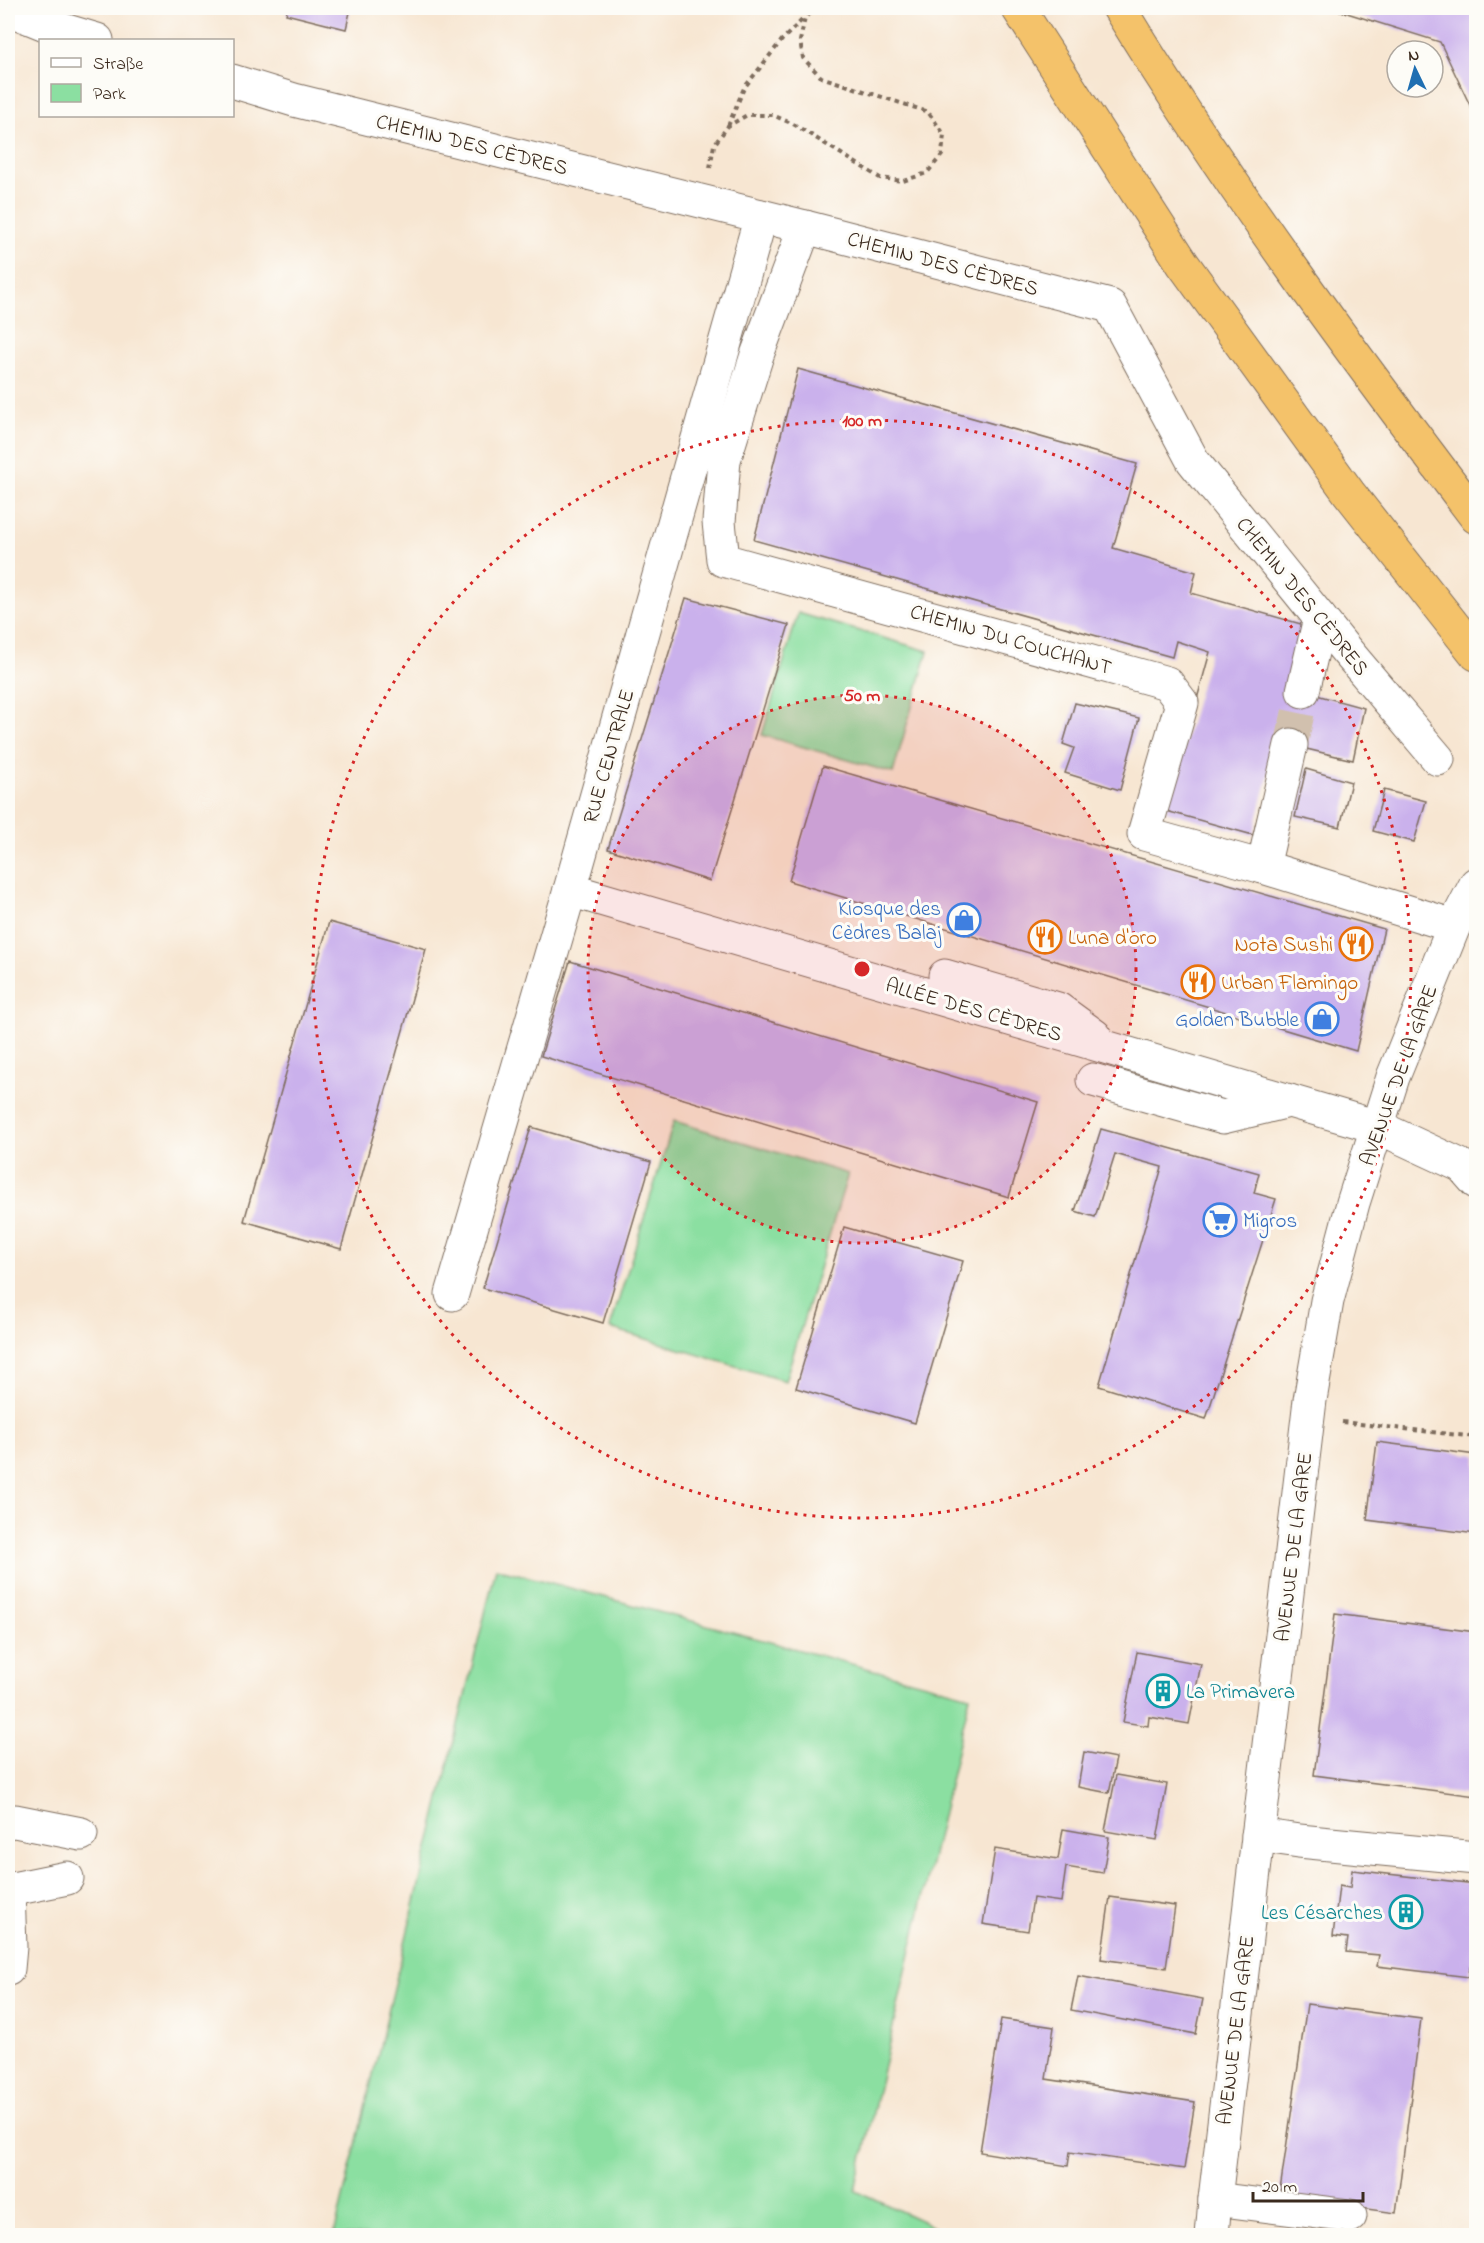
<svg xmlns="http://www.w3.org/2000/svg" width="1484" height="2243" viewBox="0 0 1484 2243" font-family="'Indie Flower',sans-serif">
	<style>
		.green { fill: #8bdfa1; stroke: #638460; stroke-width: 1.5 }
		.building { fill: #cab1ec }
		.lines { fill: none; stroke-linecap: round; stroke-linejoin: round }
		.minor-tunnel { stroke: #d1c0ae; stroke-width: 33; stroke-dasharray: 33 16; stroke-linecap: butt }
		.minor-casing { stroke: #7d6c5d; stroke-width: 35 }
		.highway-casing { stroke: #7d6c5d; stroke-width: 35 }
		.path { stroke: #7d6c5d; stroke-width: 4; stroke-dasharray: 4.5 4.5; stroke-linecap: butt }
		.minor { stroke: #fff; stroke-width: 33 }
		.highway { stroke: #f4c26a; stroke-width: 33 }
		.ring { fill: none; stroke: #d62828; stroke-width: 3; stroke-dasharray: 3 6 }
		.labels { text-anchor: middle; stroke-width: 6; stroke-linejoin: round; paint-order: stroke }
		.street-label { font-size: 21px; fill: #3b2a1e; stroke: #fdfcf7 }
		.shop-label { font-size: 21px; fill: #366cbe; stroke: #fdfcf7; text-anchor: end }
		.food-label { font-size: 21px; fill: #c56008; stroke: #fdfcf7; text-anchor: start }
		.culture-label { font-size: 21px; fill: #0d838f; stroke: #fdfcf7; text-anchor: start }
		.centre { fill: #d62828; stroke: #fdfcf7; stroke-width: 3 }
		.ring-label { font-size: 18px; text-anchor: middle; font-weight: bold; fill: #d62828; stroke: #fdfcf7; stroke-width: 6; stroke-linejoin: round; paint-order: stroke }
	</style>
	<rect width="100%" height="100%" fill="#fdfcf7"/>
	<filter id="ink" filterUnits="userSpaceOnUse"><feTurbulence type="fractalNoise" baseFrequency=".0167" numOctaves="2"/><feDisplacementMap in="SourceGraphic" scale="12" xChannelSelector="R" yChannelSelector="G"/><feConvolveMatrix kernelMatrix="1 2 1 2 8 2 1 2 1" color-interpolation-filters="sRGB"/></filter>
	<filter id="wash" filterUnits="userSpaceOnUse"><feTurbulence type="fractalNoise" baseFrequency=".008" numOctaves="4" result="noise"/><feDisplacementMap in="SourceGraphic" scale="24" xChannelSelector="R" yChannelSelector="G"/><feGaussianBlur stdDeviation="1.35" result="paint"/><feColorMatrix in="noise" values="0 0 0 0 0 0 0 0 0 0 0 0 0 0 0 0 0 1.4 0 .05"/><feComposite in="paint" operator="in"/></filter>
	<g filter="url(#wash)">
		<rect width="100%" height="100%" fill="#f7e6d2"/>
		<g class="green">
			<path d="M798,613L928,651L893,773L762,735Z"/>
			<path d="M674,1121L848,1174L785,1381L610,1328Z"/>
			<path d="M496,1568L970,1696L855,2190L952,2235H334Z"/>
		</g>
		<g id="blocks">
			<g class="building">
				<path d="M288,8H351L346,29L286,14Z"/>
				<path d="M1331,8H1476V118L1440,42Z"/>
				<path d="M798,369L1137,464L1113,548L1196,572L1191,593L1308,626L1291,688L1364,708L1353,760L1277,742L1253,835L1166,811L1210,652L1176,641L1172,657L754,540Z"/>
				<path d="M686,598L789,625L710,881L608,849Z"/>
				<path d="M1075,703L1139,718L1120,790L1065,773L1074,748L1063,744Z"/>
				<path d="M823,766L1384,929L1356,1051L789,881Z"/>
				<path d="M1306,769L1351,782L1340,827L1295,817Z"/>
				<path d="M1384,790L1426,801L1414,842L1373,831Z"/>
				<path d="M329,922L426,949L341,1249L244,1221Z"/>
				<path d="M570,961L1038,1102L1009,1197L541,1056Z"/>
				<path d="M531,1127L651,1162L603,1323L483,1288Z"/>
				<path d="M1101,1129L1259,1173L1254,1193L1276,1199L1206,1419L1099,1386L1162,1167L1115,1154L1095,1217L1075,1211Z"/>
				<path d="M844,1227L963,1261L915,1423L796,1388Z"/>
				<path d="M1377,1442L1476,1455V1534L1367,1520Z"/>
				<path d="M1335,1614L1476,1632V1796L1314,1775Z"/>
				<path d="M1137,1652L1201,1664L1189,1724L1149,1717L1148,1726L1123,1722Z"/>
				<path d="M1084,1752L1116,1758L1109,1793L1078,1787Z"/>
				<path d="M1116,1775L1167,1784L1157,1840L1105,1831Z"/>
				<path d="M1063,1829L1109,1837L1103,1873L1066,1867L1061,1902L1033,1898L1028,1931L983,1924L995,1849L1058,1859Z"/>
				<path d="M1352,1870L1476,1884V1967L1470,1966L1469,1977L1377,1966L1379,1955L1346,1952L1348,1938L1333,1936L1339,1886L1350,1888Z"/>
				<path d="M1110,1897L1175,1906L1166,1968L1101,1959Z"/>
				<path d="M1078,1976L1203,1999L1196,2034L1071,2010Z"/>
				<path d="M1307,2004L1421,2019L1396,2213L1279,2197Z"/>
				<path d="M1001,2019L1054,2027L1046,2079L1195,2102L1184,2169L1070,2152L1068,2166L980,2152Z"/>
			</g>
		</g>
	</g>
	<g filter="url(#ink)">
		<use href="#blocks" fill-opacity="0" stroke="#7d6c5d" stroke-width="1.5"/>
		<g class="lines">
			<path class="minor-tunnel" d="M1291,745L1303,691"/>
			<g class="minor-casing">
				<g id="minor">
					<path d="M8,9L50,26L97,40"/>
					<path d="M232,81L294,100L805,227L1110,306L1193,461L1345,649L1438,759"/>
					<path d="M805,227L757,355L724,460L719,522L723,560L1167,683L1182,703L1144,834L1263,867L1454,926"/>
					<path d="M1303,691L1320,618"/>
					<path d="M1263,867L1291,745"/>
					<path d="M570,890L1378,1127L1462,1166L1476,1182"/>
					<path d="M945,976L1058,1009L1095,1036"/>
					<path d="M1093,1080L1223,1117L1289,1101"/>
					<path d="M452,1294L570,890L761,216"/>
					<path d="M8,1822L15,1821L81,1834"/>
					<path d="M1258,1835L1299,1841L1476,1858"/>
					<path d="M8,1890L10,1947L8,1969"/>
					<path d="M8,1890L67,1878"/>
					<path d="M1215,2199L1350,2216"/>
					<path d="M1212,2236L1215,2199L1310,1400L1327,1301L1353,1203L1393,1077L1454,926L1476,884"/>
				</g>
			</g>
			<g class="highway-casing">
				<g id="highway">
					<path d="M1018,8L1183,264L1349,493L1476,654"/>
					<path d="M1119,8C1227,185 1351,352 1476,517"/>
				</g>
			</g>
			<g class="path">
				<path d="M728,126L744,88L782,40L804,18"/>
				<path d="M710,168L714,145L728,126L747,115H773L795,125L880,178L903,181L927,173L942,155L944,134L928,112L821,77L803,58L800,41L805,18L816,8"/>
				<path d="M1342,1422L1476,1437"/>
			</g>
			<use href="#minor" class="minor"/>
			<use href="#highway" class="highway"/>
		</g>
	</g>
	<circle cx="862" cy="969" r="274" fill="#d62828" fill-opacity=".12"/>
	<g class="ring">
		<circle cx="862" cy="969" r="274"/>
		<circle cx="862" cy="969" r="549"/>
	</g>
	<defs>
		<g id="shop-ring" transform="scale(1.725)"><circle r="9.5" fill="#fdfcf7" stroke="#3f7fe0" stroke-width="1.5"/><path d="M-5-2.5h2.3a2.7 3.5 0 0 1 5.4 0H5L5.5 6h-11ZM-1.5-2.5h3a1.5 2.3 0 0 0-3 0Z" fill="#3f7fe0"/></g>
		<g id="restaurant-ring" transform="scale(1.725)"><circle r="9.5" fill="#fdfcf7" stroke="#e8710a" stroke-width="1.5"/><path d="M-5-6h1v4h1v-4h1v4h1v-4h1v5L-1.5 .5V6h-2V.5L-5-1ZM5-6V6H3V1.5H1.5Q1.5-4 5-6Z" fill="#e8710a"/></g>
		<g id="supermarket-ring" transform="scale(1.725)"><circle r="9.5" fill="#fdfcf7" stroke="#3f7fe0" stroke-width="1.5"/><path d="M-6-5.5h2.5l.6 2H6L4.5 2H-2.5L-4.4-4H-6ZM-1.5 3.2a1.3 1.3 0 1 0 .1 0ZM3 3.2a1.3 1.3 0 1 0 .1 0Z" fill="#3f7fe0"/></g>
		<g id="building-ring" transform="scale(1.725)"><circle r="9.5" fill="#fdfcf7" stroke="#0f9aa8" stroke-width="1.5"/><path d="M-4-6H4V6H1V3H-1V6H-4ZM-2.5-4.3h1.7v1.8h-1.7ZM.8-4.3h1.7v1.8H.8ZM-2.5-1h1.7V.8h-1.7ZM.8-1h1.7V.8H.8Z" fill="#0f9aa8"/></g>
	</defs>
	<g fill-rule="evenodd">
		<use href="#shop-ring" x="964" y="920"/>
		<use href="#restaurant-ring" x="1045" y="937"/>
		<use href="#restaurant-ring" x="1356" y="944"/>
		<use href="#restaurant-ring" x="1198" y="982"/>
		<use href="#shop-ring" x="1322" y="1019"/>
		<use href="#supermarket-ring" x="1220" y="1220"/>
		<use href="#building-ring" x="1163" y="1691"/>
		<use href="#building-ring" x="1406" y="1912"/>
	</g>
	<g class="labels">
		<g class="street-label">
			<text transform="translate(472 144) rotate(14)" y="7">CHEMIN DES CÈDRES</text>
			<text transform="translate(943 263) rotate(15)" y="7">CHEMIN DES CÈDRES</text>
			<text transform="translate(1303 596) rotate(51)" y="7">CHEMIN DES CÈDRES</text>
			<text transform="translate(1011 639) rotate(16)" y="7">CHEMIN DU COUCHANT</text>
			<text transform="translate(608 756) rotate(-74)" y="7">RUE CENTRALE</text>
			<text transform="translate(974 1009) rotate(16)" y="7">ALLÉE DES CÈDRES</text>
			<text transform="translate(1398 1075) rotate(-70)" y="7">AVENUE DE LA GARE</text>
			<text transform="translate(1293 1547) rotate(-83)" y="7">AVENUE DE LA GARE</text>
			<text transform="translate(1235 2030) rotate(-83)" y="7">AVENUE DE LA GARE</text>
		</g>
		<g class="shop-label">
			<text x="941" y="915">Kiosque des<tspan x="941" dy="24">Cèdres Balaj</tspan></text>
			<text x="1299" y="1026">Golden Bubble</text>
			<text x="1243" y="1227" text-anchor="start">Migros</text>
		</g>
		<g class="food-label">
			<text x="1068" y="944">Luna d'oro</text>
			<text x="1333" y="951" text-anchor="end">Nota Sushi</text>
			<text x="1221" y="989">Urban Flamingo</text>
		</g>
		<g class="culture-label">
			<text x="1186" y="1698">La Primavera</text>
			<text x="1383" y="1919" text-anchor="end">Les Césarches</text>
		</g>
	</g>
	<circle cx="862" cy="969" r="9" class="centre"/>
	<g class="ring-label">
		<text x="862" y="426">100 m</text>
		<text x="862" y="701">50 m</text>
	</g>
	<rect width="1484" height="2243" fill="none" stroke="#fdfcf7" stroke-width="30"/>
	<rect x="39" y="39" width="195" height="78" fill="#fdfcf7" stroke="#afa8a0" stroke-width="1.5"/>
	<rect x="51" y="58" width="30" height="9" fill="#ffffff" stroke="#afa8a0" stroke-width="1.5"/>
	<text x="93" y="69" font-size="18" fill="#3b2a1e">Straße</text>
	<rect x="51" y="84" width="30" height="18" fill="#8bdfa1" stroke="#afa8a0" stroke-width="1.5"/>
	<text x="93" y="99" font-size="18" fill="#3b2a1e">Park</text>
	<g transform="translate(1415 69) rotate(355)"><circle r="28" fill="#fdfcf7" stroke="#afa8a0" stroke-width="1.5"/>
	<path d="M0-4.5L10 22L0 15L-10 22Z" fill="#1f6fb2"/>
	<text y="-9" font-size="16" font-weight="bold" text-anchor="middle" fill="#3b2a1e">N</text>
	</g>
	<path d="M1253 2192v9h110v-9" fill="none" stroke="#3b2a1e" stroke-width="3"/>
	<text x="1262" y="2192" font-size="18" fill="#3b2a1e" stroke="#fdfcf7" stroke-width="4.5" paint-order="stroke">20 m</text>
</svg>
